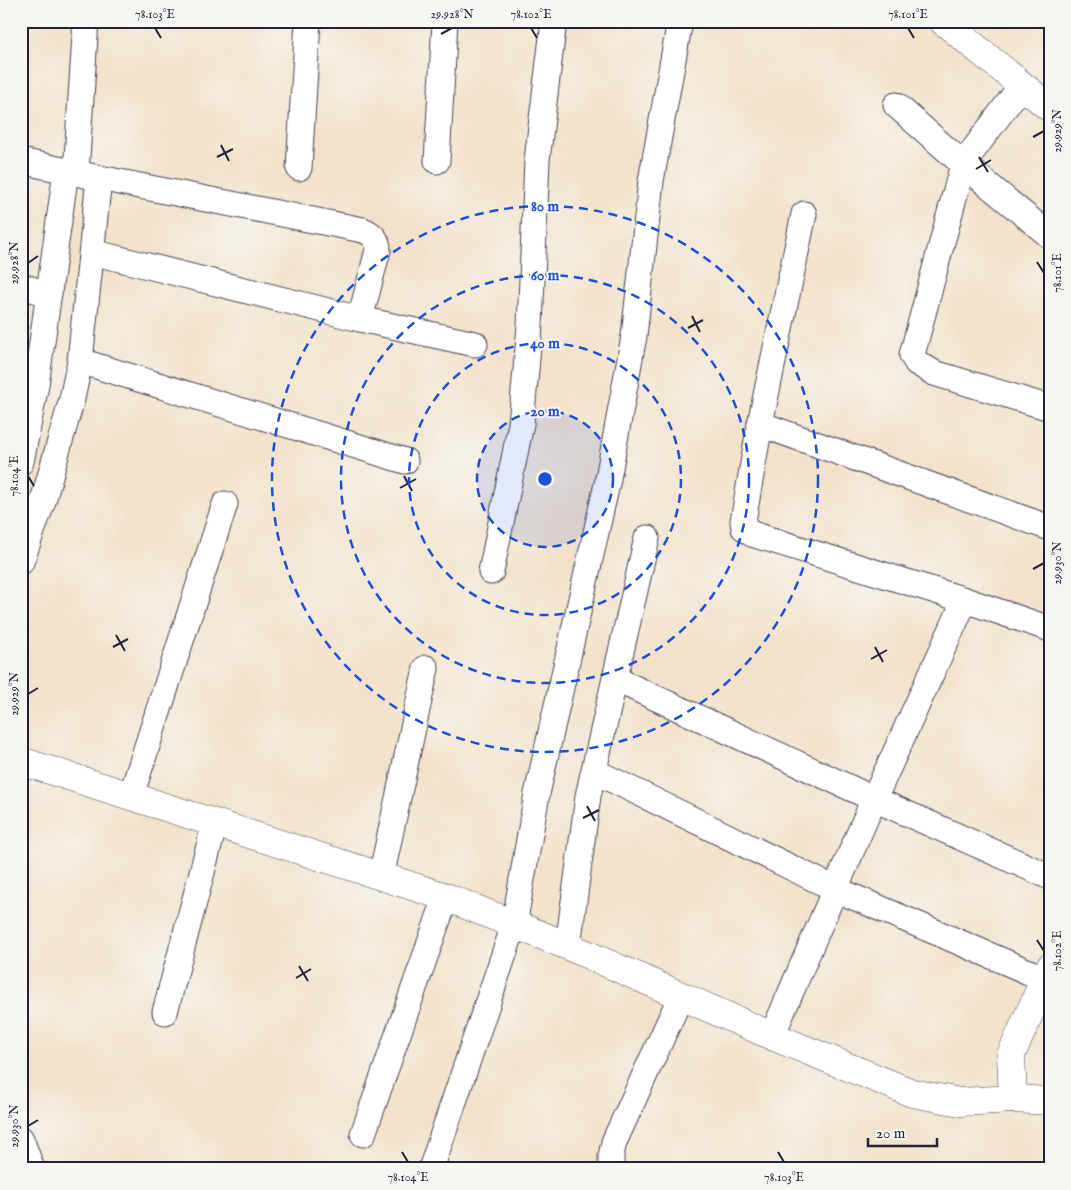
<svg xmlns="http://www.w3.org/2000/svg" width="1071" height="1190" viewBox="0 0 1071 1190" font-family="'IM FELL English',serif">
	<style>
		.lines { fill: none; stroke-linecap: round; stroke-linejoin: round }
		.street-casing { stroke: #413f51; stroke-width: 27 }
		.secondary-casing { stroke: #413f51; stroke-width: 29 }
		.street { stroke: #fff; stroke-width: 25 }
		.secondary { stroke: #fff; stroke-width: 28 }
		.ticks { fill: none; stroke: #22223b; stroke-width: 2 }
		.ring { fill: none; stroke: #1d4ed8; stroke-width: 2.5; stroke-dasharray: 9 6 }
		.centre { fill: #1d4ed8; stroke: #f6f6f2; stroke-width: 2.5 }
		.ring-label { font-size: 15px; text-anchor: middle; font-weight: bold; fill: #1d4ed8; stroke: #f6f6f2; stroke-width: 4; stroke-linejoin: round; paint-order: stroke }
		.neatline { fill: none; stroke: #22223b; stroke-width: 2 }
		.ticks-label { font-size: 12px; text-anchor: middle; fill: #22223b }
	</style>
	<rect width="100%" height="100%" fill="#f6f6f2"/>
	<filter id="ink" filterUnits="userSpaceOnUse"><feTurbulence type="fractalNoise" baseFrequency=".02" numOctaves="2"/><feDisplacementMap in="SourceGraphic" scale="10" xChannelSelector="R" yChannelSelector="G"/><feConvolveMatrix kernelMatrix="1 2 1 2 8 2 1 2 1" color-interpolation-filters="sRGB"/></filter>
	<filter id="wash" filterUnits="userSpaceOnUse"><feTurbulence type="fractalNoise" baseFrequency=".0096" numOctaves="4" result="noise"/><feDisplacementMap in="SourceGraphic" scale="20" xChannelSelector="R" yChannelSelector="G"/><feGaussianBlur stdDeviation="1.12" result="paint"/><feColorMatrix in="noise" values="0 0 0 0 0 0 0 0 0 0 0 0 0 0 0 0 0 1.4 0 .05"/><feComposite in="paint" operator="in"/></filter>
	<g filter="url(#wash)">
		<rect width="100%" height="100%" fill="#f3e2cb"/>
	</g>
	<g filter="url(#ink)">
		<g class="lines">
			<g class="street-casing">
				<g id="street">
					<path d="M1021,86L963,164L912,355L917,363L934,373L1050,408"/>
					<path d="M896,105L963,164L1050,236"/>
					<path d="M21,161L99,178L363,230C373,234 378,239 378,250L360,319"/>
					<path d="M437,161L445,21"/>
					<path d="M299,168L308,21"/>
					<path d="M76,173L86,21"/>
					<path d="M804,214L760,424L743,521L744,528L752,534L965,600L1050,629"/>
					<path d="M92,252L360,319L475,344"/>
					<path d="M21,286L49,294"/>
					<path d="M80,361L405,461"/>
					<path d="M760,424L1050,528"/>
					<path d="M21,462L36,385L66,171"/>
					<path d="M21,562L43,501L72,399L80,361L99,178"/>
					<path d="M491,572L521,424L530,326L537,160L554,21"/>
					<path d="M615,679L874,799L1050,877"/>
					<path d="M594,771L835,889L1045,979"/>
					<path d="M131,796L225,504"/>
					<path d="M381,877L426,668"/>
					<path d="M568,946L588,796L647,538"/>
					<path d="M165,1012L215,823"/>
					<path d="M772,1036L874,799L965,600"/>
					<path d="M363,1134L446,897"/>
					<path d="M21,1139L32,1169"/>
					<path d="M431,1169L514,925L537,794L607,484L634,336L651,181L680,21"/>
					<path d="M611,1169V1156L614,1142L681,996"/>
				</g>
			</g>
			<g class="secondary-casing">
				<g id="secondary">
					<path d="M943,21L1050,108"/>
					<path d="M21,761L446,897L568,946L772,1036L912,1093L960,1102L1013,1099L1050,1101"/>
					<path d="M1013,1099L1011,1055L1050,967"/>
				</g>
			</g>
			<use href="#street" class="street"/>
			<use href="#secondary" class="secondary"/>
		</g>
	</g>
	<path class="ticks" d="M155,28L161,38M531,28L537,38M908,28L914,38M441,34L452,28M1033,137L1044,131M221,145L229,161M217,157L233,149M979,157L988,172M976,169L991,160M1037,262L1044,273M28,263L38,256M692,316L700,332M688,328L703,320M28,476L34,486M404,476L412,491M400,488L416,479M1033,569L1044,563M116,635L125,651M113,647L128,639M875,647L883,662M871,659L887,650M28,694L38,688M587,806L595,821M583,818L599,810M1037,940L1044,951M299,966L308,981M296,978L311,969M28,1126L38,1120M402,1152L408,1162M778,1152L784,1162"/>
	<circle cx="545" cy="479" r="68" fill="#1d4ed8" fill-opacity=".12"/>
	<g class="ring">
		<circle cx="545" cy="479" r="68"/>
		<circle cx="545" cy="479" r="136"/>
		<circle cx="545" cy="479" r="204"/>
		<circle cx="545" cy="479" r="273"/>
	</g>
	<circle cx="545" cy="479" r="8" class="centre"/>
	<g class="ring-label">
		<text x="545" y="211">80 m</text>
		<text x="545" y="280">60 m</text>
		<text x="545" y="348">40 m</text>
		<text x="545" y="416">20 m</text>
	</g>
	<rect width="1071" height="1190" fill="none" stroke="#f6f6f2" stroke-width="55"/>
	<path d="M868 1138v8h69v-8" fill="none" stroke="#22223b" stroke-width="2.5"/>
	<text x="876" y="1138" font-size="15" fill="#22223b" stroke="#f6f6f2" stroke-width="4" paint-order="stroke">20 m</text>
	<rect x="28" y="28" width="1016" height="1134" class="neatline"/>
	<g class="ticks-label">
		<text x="155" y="18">78.103°E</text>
		<text x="452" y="18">29.928°N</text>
		<text x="531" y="18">78.102°E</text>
		<text x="908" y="18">78.101°E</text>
		<text transform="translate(1057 131) rotate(-90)" y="4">29.929°N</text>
		<text transform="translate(14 263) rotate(-90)" y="4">29.928°N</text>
		<text transform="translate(1057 273) rotate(-90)" y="4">78.101°E</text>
		<text transform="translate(14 476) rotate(-90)" y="4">78.104°E</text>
		<text transform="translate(1057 563) rotate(-90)" y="4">29.930°N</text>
		<text transform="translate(14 694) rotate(-90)" y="4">29.929°N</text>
		<text transform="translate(1057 951) rotate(-90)" y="4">78.102°E</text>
		<text transform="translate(14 1126) rotate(-90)" y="4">29.930°N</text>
		<text x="408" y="1181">78.104°E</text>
		<text x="784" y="1181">78.103°E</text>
	</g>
</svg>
